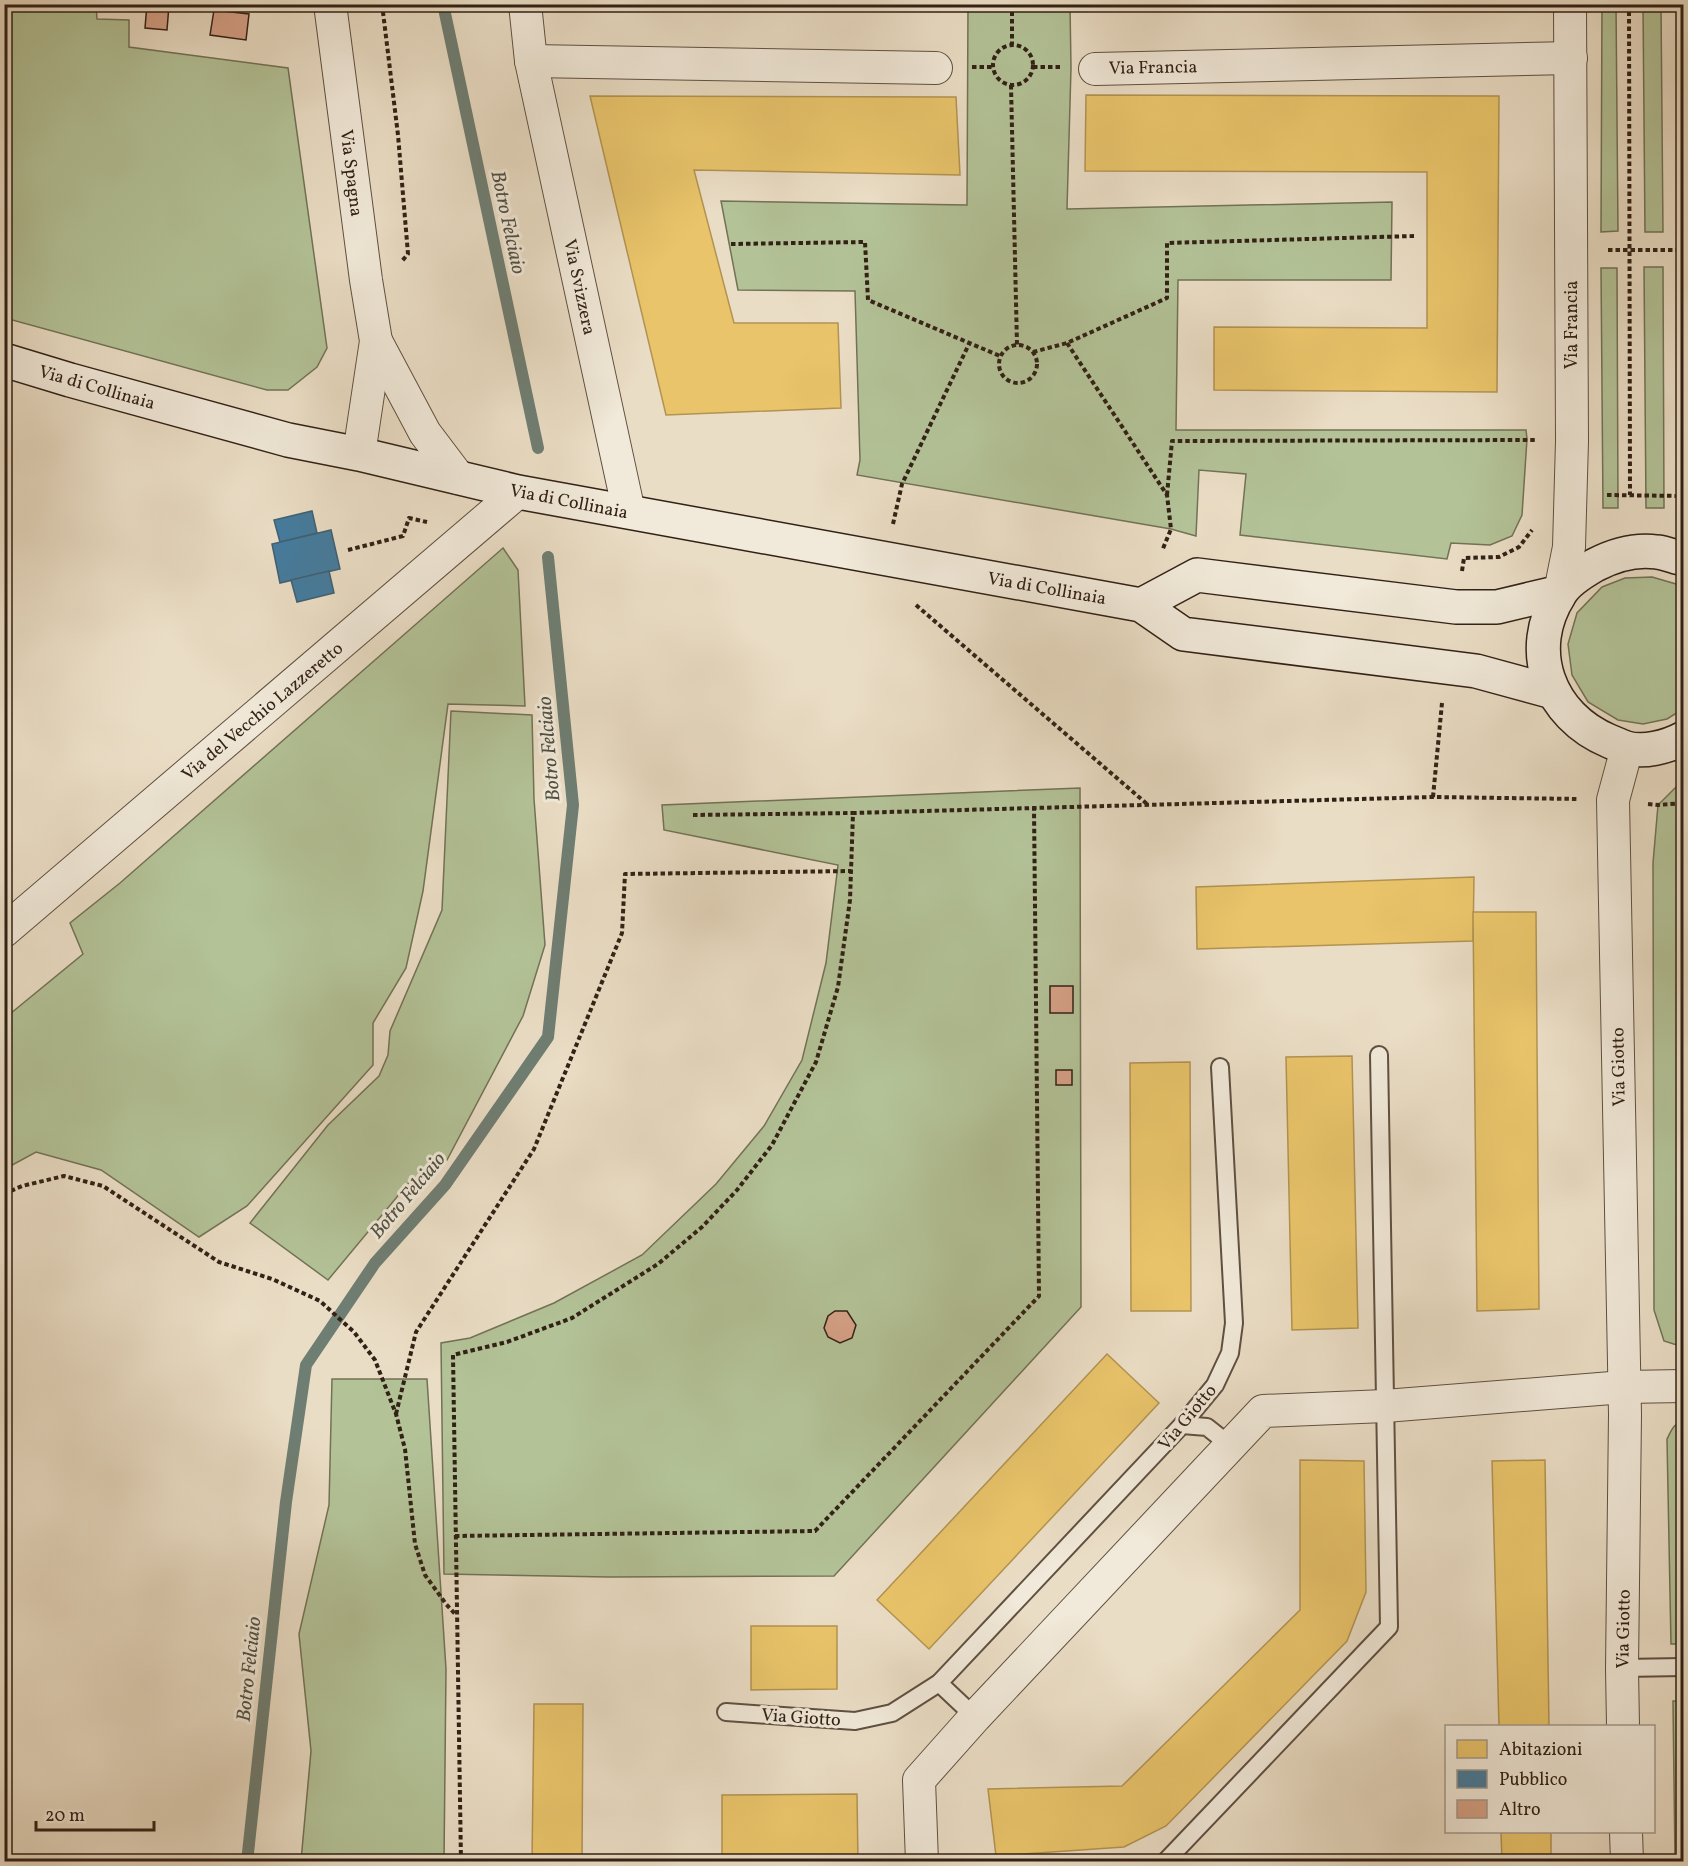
<svg xmlns="http://www.w3.org/2000/svg" width="1688" height="1866" viewBox="0 0 1688 1866" font-family="Vollkorn,serif">
	<style>
		.green { fill: #b3c297; stroke: #727256; stroke-width: 1.5 }
		.homes { fill: #e9c46a; stroke: #b29351; stroke-width: 1.5 }
		.public { fill: #457b9d; stroke: #3f6074; stroke-width: 1.5 }
		.lines { fill: none; stroke-linecap: round; stroke-linejoin: round }
		.stream { stroke: #6f7e73; stroke-width: 12 }
		.building { fill: #d6a187; stroke: #312116; stroke-width: 1.5 }
		.lane-casing { stroke: #5f5042; stroke-width: 20 }
		.street-casing { stroke: #5f5042; stroke-width: 34 }
		.secondary-casing { stroke: #312116; stroke-width: 36 }
		.path { stroke: #312116; stroke-width: 4; stroke-dasharray: 4.5 3; stroke-linecap: butt }
		.lane { stroke: #f1e9d9; stroke-width: 16 }
		.street { stroke: #f1e9d9; stroke-width: 32 }
		.secondary { stroke: #f1e9d9; stroke-width: 33 }
		.labels { text-anchor: middle; stroke-width: 6; stroke-linejoin: round; paint-order: stroke }
		.street-label { font-size: 18px; fill: #312116; stroke: #f1e9d9 }
		.water-label { font-size: 20px; font-style: italic; fill: #505044; stroke: #f1e9d9 }
	</style>
	<rect width="100%" height="100%" fill="#eaddc5"/>
	<filter id="stains"><feTurbulence type="fractalNoise" baseFrequency=".00333" numOctaves="4"/><feColorMatrix values="0 0 0 0 .2 0 0 0 0 .09 0 0 0 0 .02 0 0 0 .5 -.17"/></filter>
	<radialGradient id="worn" r=".72"><stop offset=".6" stop-color="#630" stop-opacity="0"/><stop offset="1" stop-color="#630" stop-opacity=".3"/></radialGradient>
	<g class="green">
		<path d="M4,5H96L97,19L129,20V47L288,68L327,348L317,367L288,390H267L5,318Z"/>
		<path d="M968,5H1070L1071,68L1067,209L1392,202L1391,280H1178L1176,430H1526L1527,439L1522,515L1512,536L1490,545L1451,543L1447,559L1240,535L1246,474L1199,470L1196,536L1171,529L857,475L860,460L855,291L738,290L721,201L967,205Z"/>
		<path d="M1602,5H1616L1618,231L1601,232Z"/>
		<path d="M1643,5H1661L1663,232H1645Z"/>
		<path d="M1644,267H1663L1664,508H1646Z"/>
		<path d="M1601,268H1617L1618,508H1603Z"/>
		<path d="M503,548L518,570L525,706L448,704L423,891L406,968L373,1023V1065L247,1206L199,1237L101,1170L36,1152L5,1169V1018L83,954L70,923L120,883Z"/>
		<path d="M1652,577L1676,584L1683,590V709L1667,719L1643,724L1618,720L1588,702L1572,675L1568,644L1577,613L1602,587L1625,578Z"/>
		<path d="M451,711L532,715L534,799L545,945L523,1016L447,1160L411,1180L328,1280L250,1223L328,1125L379,1076L388,1055L390,1031L442,910Z"/>
		<path d="M1683,780V1347L1664,1341L1654,1310L1653,863L1658,805Z"/>
		<path d="M1080,788L1081,1307L834,1576L609,1577L444,1574L441,1343L470,1338L554,1303L642,1255L716,1184L764,1126L802,1060L826,963L838,865L664,830L662,805Z"/>
		<path d="M332,1379H427L446,1669L444,1861H301L311,1751L299,1634L329,1505Z"/>
		<path d="M1683,1421V1644H1671L1667,1439C1671,1431 1674,1423 1683,1421Z"/>
		<path d="M1673,1701H1683V1861H1675Z"/>
	</g>
	<g class="homes">
		<path d="M639,4H959V8Z"/>
		<path d="M1086,95L1499,96L1497,392L1214,390V327L1427,328V172L1085,171Z"/>
		<path d="M590,96L956,97L960,175L694,170L734,323H838L841,408L666,415Z"/>
		<path d="M1474,877L1473,941L1197,949L1196,887Z"/>
		<path d="M1473,912H1536L1539,1309L1477,1311Z"/>
		<path d="M1352,1056L1358,1328L1292,1330L1286,1057Z"/>
		<path d="M1190,1062L1191,1311H1131L1130,1063Z"/>
		<path d="M1107,1354L1159,1403L929,1649L877,1600Z"/>
		<path d="M1300,1460L1364,1461L1366,1592L1347,1641L1166,1826L1124,1847L996,1856L988,1789L1122,1786L1300,1610Z"/>
		<path d="M1545,1460L1549,1726H1499L1492,1461Z"/>
		<path d="M751,1626H837V1689L751,1690Z"/>
		<path d="M534,1704H583L582,1862H532Z"/>
		<path d="M857,1794L858,1862H722V1795Z"/>
		<path d="M1501,1832H1551V1862H1502Z"/>
	</g>
	<g class="public">
		<path d="M312,511L317,533L280,542L274,520Z"/>
		<path d="M331,530L340,569L280,583L272,544Z"/>
		<path d="M329,571L334,593L297,602L291,580Z"/>
	</g>
	<g class="lines">
		<g class="stream">
			<path d="M443,4L538,448"/>
			<path d="M247,1862L286,1502L306,1365L375,1263L445,1185L548,1037L573,805L548,557"/>
		</g>
	</g>
	<g class="building">
		<path d="M147,4L169,5L167,30L145,28Z"/>
		<path d="M214,10L249,14L246,40L210,35Z"/>
		<rect x="1050" y="986" width="23" height="27"/>
		<rect x="1056" y="1070" width="16" height="15"/>
		<path d="M835,1311H847L856,1325L852,1338L840,1343L828,1337L824,1328L828,1316Z"/>
	</g>
	<g class="lines">
		<g class="lane-casing">
			<g id="lane">
				<path d="M1182,1425L1207,1427L1231,1446"/>
				<path d="M1622,1668L1684,1667"/>
				<path d="M726,1712L855,1721L892,1713L939,1683"/>
				<path d="M975,1717L939,1683L1182,1425L1215,1385L1230,1353L1234,1323L1220,1067"/>
				<path d="M1165,1862L1389,1627L1379,1055"/>
			</g>
		</g>
		<g class="street-casing">
			<g id="street">
				<path d="M330,4L366,280L376,341L359,454"/>
				<path d="M525,4L531,61L629,512"/>
				<path d="M531,61L936,68"/>
				<path d="M1095,69L1571,58"/>
				<path d="M376,341L425,433L459,478"/>
				<path d="M1560,592L1569,547L1572,441L1570,4"/>
				<path d="M4,931L518,492"/>
				<path d="M1623,1726L1622,1668L1625,1414L1613,800L1627,748"/>
				<path d="M1626,1832L1627,1862"/>
				<path d="M922,1862L919,1780L975,1717L1263,1411L1385,1406L1624,1387L1684,1386"/>
			</g>
		</g>
		<g class="secondary-casing">
			<g id="secondary">
				<path d="M4,360L70,380L288,440L359,454L518,492L1141,605L1183,634L1476,671L1553,692"/>
				<path d="M1684,559C1675,557 1666,553 1657,552C1636,549 1614,555 1595,565C1583,572 1567,581 1560,594C1524,650 1549,716 1609,741C1614,743 1620,746 1626,748C1644,753 1667,747 1684,738"/>
				<path d="M1141,605L1197,575L1456,607H1497L1560,592"/>
			</g>
		</g>
		<g class="path">
			<path d="M382,4L398,135L408,254L402,261"/>
			<path d="M1012,4V44"/>
			<path d="M1629,4L1630,495"/>
			<circle cx="1013" cy="65" r="20"/>
			<path d="M972,67H992"/>
			<path d="M1033,67H1061"/>
			<path d="M1011,85L1017,345"/>
			<path d="M731,244L865,242L868,300L1000,356"/>
			<path d="M1608,250H1683"/>
			<path d="M1067,343L1167,495L1171,529L1162,551"/>
			<circle cx="1018" cy="364" r="19"/>
			<path d="M1033,352L1067,343L1167,298V243L1414,236"/>
			<path d="M1167,495L1172,441L1535,440"/>
			<path d="M1607,495L1684,496"/>
			<path d="M893,524L902,484L969,344"/>
			<path d="M348,550L403,536L409,518L427,522"/>
			<path d="M1462,571L1464,558L1499,557L1519,547L1532,530"/>
			<path d="M916,605L1147,804"/>
			<path d="M1433,797L1442,703"/>
			<path d="M1648,804L1658,805L1684,803"/>
			<path d="M693,815L853,813"/>
			<path d="M4,1194L22,1186L64,1176L103,1186L219,1262L272,1279L320,1301L354,1332L375,1360L396,1414L405,1449L415,1544L425,1575L446,1604L456,1615"/>
			<path d="M396,1414L416,1332L534,1149L622,933L625,874L851,871"/>
			<path d="M455,1536L815,1531L1039,1296L1034,808"/>
			<path d="M461,1862L453,1355L507,1342L572,1318L658,1264L702,1227L737,1190L772,1145L816,1062L838,987L850,900L853,813L1433,797L1578,799"/>
		</g>
		<use href="#lane" class="lane"/>
		<use href="#street" class="street"/>
		<use href="#secondary" class="secondary"/>
	</g>
	<g class="labels">
		<g class="street-label">
			<text transform="translate(1153 67) rotate(-1)" y="6">Via Francia</text>
			<text transform="translate(352 173) rotate(83)" y="6">Via Spagna</text>
			<text transform="translate(580 287) rotate(78)" y="6">Via Svizzera</text>
			<text transform="translate(1571 325) rotate(-90)" y="6">Via Francia</text>
			<text transform="translate(97 387) rotate(16)" y="6">Via di Collinaia</text>
			<text transform="translate(569 501) rotate(11)" y="6">Via di Collinaia</text>
			<text transform="translate(1047 588) rotate(10)" y="6">Via di Collinaia</text>
			<text transform="translate(262 711) rotate(-40)" y="6">Via del Vecchio Lazzeretto</text>
			<text transform="translate(1618 1067) rotate(-91)" y="6">Via Giotto</text>
			<text transform="translate(1187 1417) rotate(-50)" y="6">Via Giotto</text>
			<text transform="translate(1623 1629) rotate(-89)" y="6">Via Giotto</text>
			<text transform="translate(801 1717) rotate(4)" y="6">Via Giotto</text>
		</g>
		<g class="water-label">
			<text transform="translate(509 222) rotate(78)" y="7">Botro Felciaio</text>
			<text transform="translate(548 749) rotate(-95)" y="7">Botro Felciaio</text>
			<text transform="translate(407 1195) rotate(-50)" y="7">Botro Felciaio</text>
			<text transform="translate(248 1669) rotate(-84)" y="7">Botro Felciaio</text>
		</g>
	</g>
	<rect width="1688" height="1866" fill="none" stroke="#eaddc5" stroke-width="24"/>
	<rect x="6" y="6" width="1676" height="1854" fill="none" stroke="#312116" stroke-width="3"/>
	<rect x="12" y="12" width="1664" height="1842" fill="none" stroke="#312116" stroke-width="1.5"/>
	<rect x="1445" y="1725" width="210" height="108" fill="#f1e9d9" stroke="#a4998b" stroke-width="1.5"/>
	<rect x="1457" y="1740" width="30" height="18" fill="#e9c46a" stroke="#a4998b" stroke-width="1.5"/>
	<text x="1499" y="1755" font-size="18" fill="#312116">Abitazioni</text>
	<rect x="1457" y="1770" width="30" height="18" fill="#457b9d" stroke="#a4998b" stroke-width="1.5"/>
	<text x="1499" y="1785" font-size="18" fill="#312116">Pubblico</text>
	<rect x="1457" y="1800" width="30" height="18" fill="#d6a187" stroke="#a4998b" stroke-width="1.5"/>
	<text x="1499" y="1815" font-size="18" fill="#312116">Altro</text>
	<path d="M36 1821v9h118v-9" fill="none" stroke="#312116" stroke-width="3"/>
	<text x="45" y="1821" font-size="18" fill="#312116" stroke="#f1e9d9" stroke-width="4.5" paint-order="stroke">20 m</text>
	<rect width="100%" height="100%" filter="url(#stains)"/>
	<rect width="100%" height="100%" fill="url(#worn)"/>
</svg>
